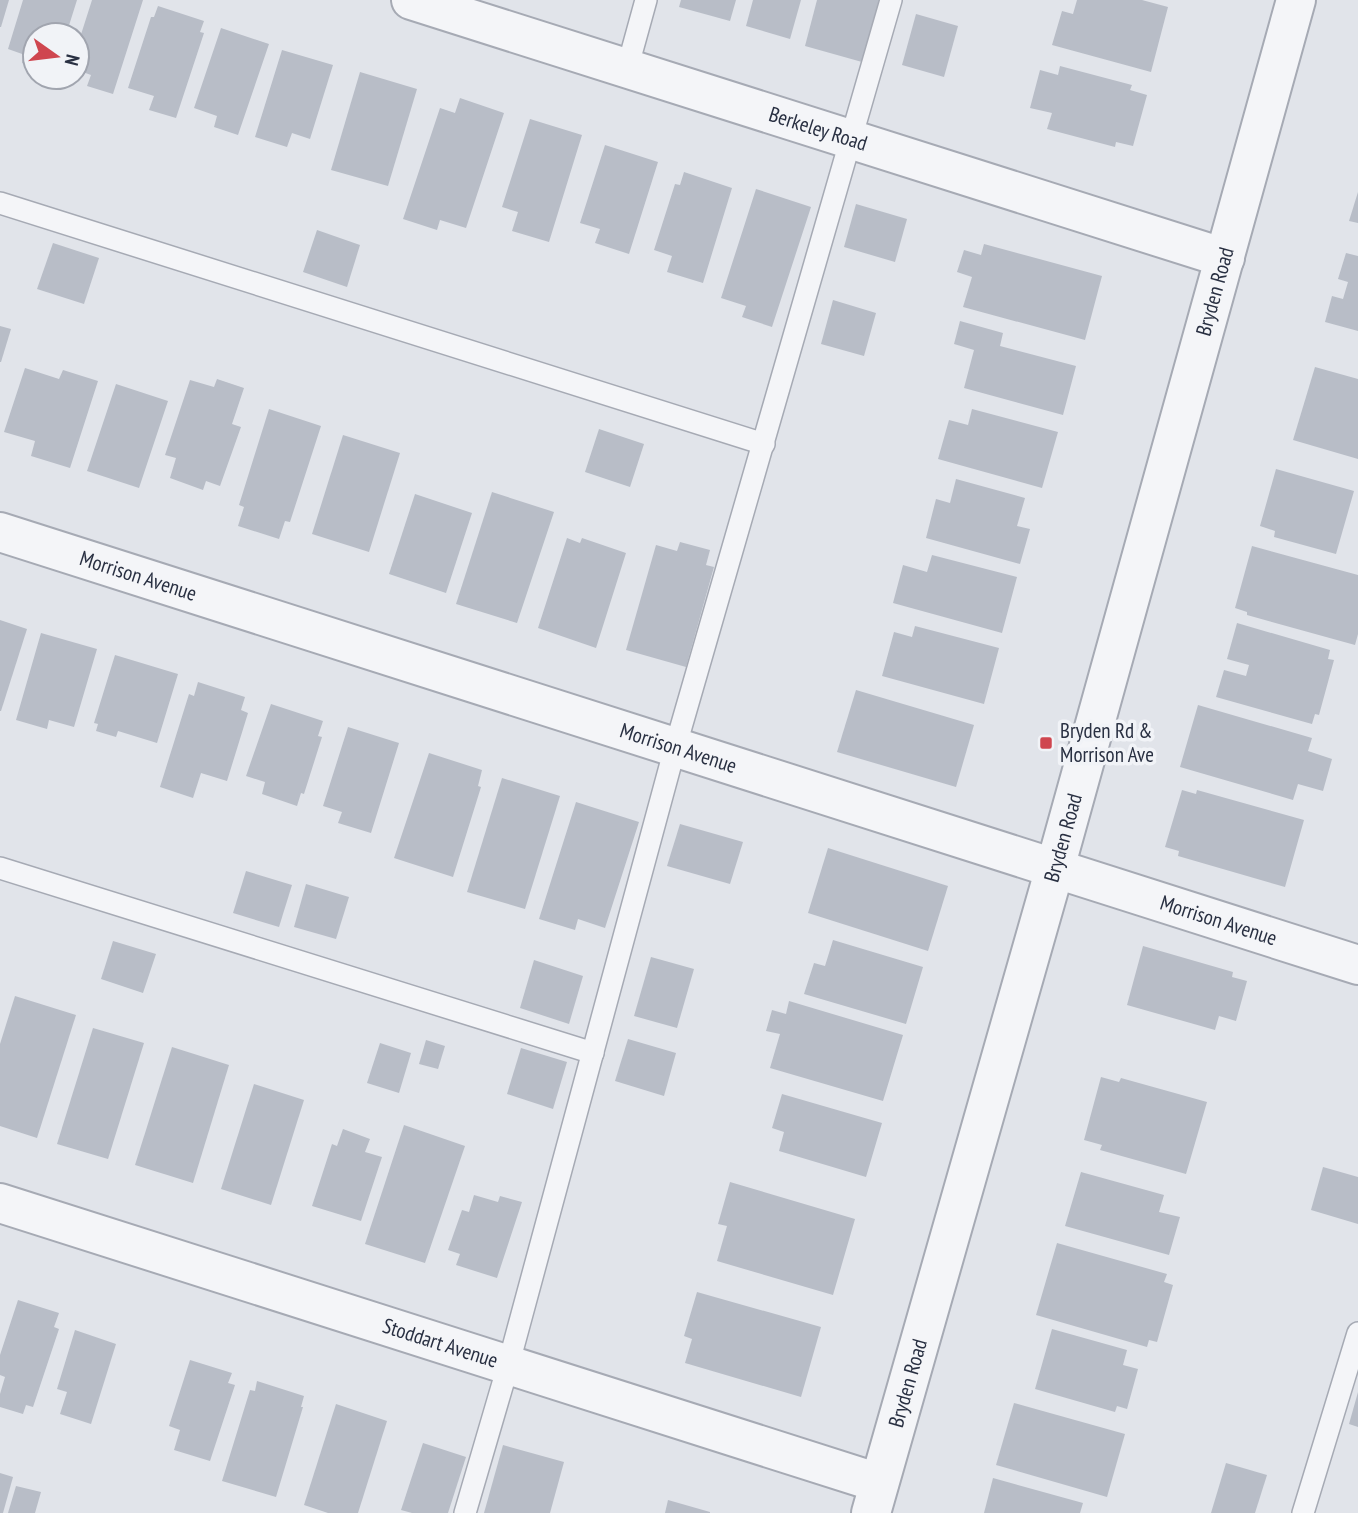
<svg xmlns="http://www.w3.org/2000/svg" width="1358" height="1513" viewBox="0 0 1358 1513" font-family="'PT Sans Narrow',sans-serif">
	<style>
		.building { fill: #b8bdc7 }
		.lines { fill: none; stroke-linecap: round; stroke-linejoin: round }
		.lane-casing { stroke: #a6aab4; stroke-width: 24 }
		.street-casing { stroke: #a6aab4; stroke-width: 42 }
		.lane { stroke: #f4f5f8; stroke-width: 21 }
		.street { stroke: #f4f5f8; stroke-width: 38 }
		.poi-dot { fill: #cf464f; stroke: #f1f3f7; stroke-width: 2.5 }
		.labels { text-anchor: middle; stroke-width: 7; stroke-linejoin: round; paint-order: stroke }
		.street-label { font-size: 21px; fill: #293042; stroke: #f1f3f7 }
		.poi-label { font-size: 21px; fill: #293042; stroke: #f1f3f7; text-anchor: start }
	</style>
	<rect width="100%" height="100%" fill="#e1e4ea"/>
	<g class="building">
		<path d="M0,0H9L1,27H0Z"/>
		<path d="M23,0H77L66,35H35V67L22,63L25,55L8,49Z"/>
		<path d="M92,0H143L113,94L87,86L91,75L77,70V47Z"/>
		<path d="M681,0H736L730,21L679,7Z"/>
		<path d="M753,0H801L790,39L746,26Z"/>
		<path d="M817,0H879L862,62L805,46Z"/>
		<path d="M1077,0H1142L1168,7L1151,72L1052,45L1062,11L1073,14Z"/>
		<path d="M158,6L204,21L200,32L204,33L176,118L149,110L154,96L128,88L151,17H154Z"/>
		<path d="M916,14L958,26L944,77L902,65Z"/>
		<path d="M221,28L269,44L238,135L214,127L217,116L194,108Z"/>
		<path d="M282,50L333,65L310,139L292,133L287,147L255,137Z"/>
		<path d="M1060,66L1132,85L1130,90L1147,95L1133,146L1116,142L1115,147L1047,129L1052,113L1030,108L1040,70L1058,75Z"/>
		<path d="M360,72L417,89L388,186L331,170Z"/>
		<path d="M460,98L504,113L466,228L440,220L437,230L403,219L440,108L455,113Z"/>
		<path d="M530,119L582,135L549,242L512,231L518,212L502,207Z"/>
		<path d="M605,145L658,162L629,254L595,243L600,229L580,223Z"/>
		<path d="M684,172L732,188L703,283L667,272L672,256L654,250L675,184L680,185Z"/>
		<path d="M756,189L811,207L772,327L742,317L746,306L721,298Z"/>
		<path d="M1358,192V223L1349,221Z"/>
		<path d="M856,204L907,219L895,262L844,247Z"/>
		<path d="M317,230L360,245L347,287L303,272Z"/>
		<path d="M53,243L99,258L84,304L37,289Z"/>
		<path d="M984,244L1102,276L1085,340L963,307L972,277L957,272L964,250L981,255Z"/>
		<path d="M1346,253L1358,256V331L1325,322L1332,296L1343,299L1348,282L1338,279Z"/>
		<path d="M833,300L876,313L864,356L821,344Z"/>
		<path d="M960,321L1003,333L1000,346L1076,366L1063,415L964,388L974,350L954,344Z"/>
		<path d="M0,326L11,329L1,362H0Z"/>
		<path d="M1315,367L1358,379V459L1293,440Z"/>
		<path d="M25,368L59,379L63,370L98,381L70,468L31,456L35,441L4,432Z"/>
		<path d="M217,379L244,388L232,424L241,427L220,486L206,481L203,490L170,478L176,458L165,455L190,380L214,387Z"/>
		<path d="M116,384L168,401L139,488L87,471Z"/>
		<path d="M269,409L321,426L290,522L285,521L279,539L238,526L244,507L239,505Z"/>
		<path d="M972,409L1058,432L1042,488L938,459L949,420L968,425Z"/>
		<path d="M599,429L644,444L630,487L585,472Z"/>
		<path d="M343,435L400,453L369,552L312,534Z"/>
		<path d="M1276,469L1354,491L1336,554L1274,537L1275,531L1260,526Z"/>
		<path d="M956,479L1025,498L1017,526L1030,529L1020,564L926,538L936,499L950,503Z"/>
		<path d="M492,492L554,512L517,623L456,604Z"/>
		<path d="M415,494L472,513L446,593L389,574Z"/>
		<path d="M567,538L580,543L582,538L626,553L596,648L538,628Z"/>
		<path d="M680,542L710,550L706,565L714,567L686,667L626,650L656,545L677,551Z"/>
		<path d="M1252,546L1358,575V634L1355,645L1247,615V612L1235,608Z"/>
		<path d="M932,555L1017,577L1002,633L893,603L903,565L927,572Z"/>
		<path d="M0,620L27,629L1,711H0Z"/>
		<path d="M1237,623L1330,650L1328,659L1334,660L1319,715L1315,714L1312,724L1216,697L1224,670L1246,676L1249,665L1227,659Z"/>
		<path d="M915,626L999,648L984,704L882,676L894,632L912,637Z"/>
		<path d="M41,633L97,649L74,727L49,720L47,729L16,720Z"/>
		<path d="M115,655L178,674L157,743L118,731L116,737L96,731L98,724L94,723Z"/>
		<path d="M198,682L245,697L241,710L248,713L227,781L201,773L193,798L160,787L189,694L194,696Z"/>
		<path d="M856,690L974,725L956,787L837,752Z"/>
		<path d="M271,704L323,721L318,736L322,737L304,794L301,793L297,806L262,794L265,782L246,776Z"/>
		<path d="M1198,705L1312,738L1308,751L1332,759L1323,791L1298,784L1293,800L1180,767Z"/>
		<path d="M348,727L399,743L371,833L338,823L342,812L323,806Z"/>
		<path d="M429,753L482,770L478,786L481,787L453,877L394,858Z"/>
		<path d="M502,778L560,796L525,909L467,892Z"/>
		<path d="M1182,790L1196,794L1197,790L1304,820L1285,887L1178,856L1179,851L1165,847Z"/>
		<path d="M576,802L639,822L605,928L578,919L575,930L539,919Z"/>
		<path d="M680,824L743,842L730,884L667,866Z"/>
		<path d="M828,848L948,886L928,951L808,913Z"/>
		<path d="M246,871L292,885L279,927L233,913Z"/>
		<path d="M306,884L349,897L336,939L294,927Z"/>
		<path d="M833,940L923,967L906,1024L804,994L814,963L825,966Z"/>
		<path d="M113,941L156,954L143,993L101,979Z"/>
		<path d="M1143,946L1233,972L1232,977L1247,981L1236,1021L1219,1016L1215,1030L1127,1005Z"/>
		<path d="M651,957L694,969L677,1028L634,1016Z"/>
		<path d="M534,960L583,976L569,1024L520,1008Z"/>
		<path d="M15,996L76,1015L37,1138L0,1126V1044Z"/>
		<path d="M789,1001L903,1035L883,1101L770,1068L780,1034L766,1031L772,1010L786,1014Z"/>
		<path d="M93,1028L144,1043L108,1159L57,1144Z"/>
		<path d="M628,1039L676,1053L664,1096L615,1081Z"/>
		<path d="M426,1040L445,1046L438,1069L419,1064Z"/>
		<path d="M380,1043L411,1053L399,1093L367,1083Z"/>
		<path d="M172,1047L229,1065L193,1183L135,1165Z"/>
		<path d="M521,1048L567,1062L553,1109L507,1094Z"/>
		<path d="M1101,1077L1119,1082L1121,1078L1207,1102L1186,1174L1100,1150L1102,1145L1084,1140Z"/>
		<path d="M254,1084L304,1100L271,1205L221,1189Z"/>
		<path d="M782,1094L882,1123L866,1177L779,1151L784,1132L772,1128Z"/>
		<path d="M404,1125L465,1146L425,1263L365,1244Z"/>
		<path d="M343,1129L370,1139L365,1152L382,1157L361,1221L312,1206L332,1144L337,1146Z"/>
		<path d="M1323,1167L1358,1177V1224L1311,1210Z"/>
		<path d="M1081,1172L1164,1195L1159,1212L1180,1217L1169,1255L1065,1226Z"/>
		<path d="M730,1182L855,1219L833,1295L717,1261L727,1226L718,1224Z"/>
		<path d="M474,1195L498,1202L500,1196L522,1202L497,1278L456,1265L460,1254L448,1250L462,1210L469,1212Z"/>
		<path d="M1057,1243L1167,1274L1164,1282L1173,1285L1157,1342L1149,1340L1147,1347L1036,1315Z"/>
		<path d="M697,1292L821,1327L801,1397L685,1363L692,1339L684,1336Z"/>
		<path d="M18,1300L59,1313L54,1327L59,1329L33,1407L26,1405L23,1414L0,1407V1394L5,1377L0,1375V1355Z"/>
		<path d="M1052,1329L1127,1350L1123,1365L1138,1369L1127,1409L1117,1406L1115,1412L1035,1389Z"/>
		<path d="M75,1330L116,1344L91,1424L60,1414L67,1392L57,1389Z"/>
		<path d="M190,1360L232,1373L228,1383L235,1385L210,1461L174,1450L180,1430L169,1426Z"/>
		<path d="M257,1381L304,1396L301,1407H303L276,1497L222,1481L250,1390L255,1391Z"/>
		<path d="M1358,1392V1427L1349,1424Z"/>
		<path d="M1014,1403L1125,1434L1107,1497L996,1465Z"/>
		<path d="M336,1404L387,1421L358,1513H328L304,1505Z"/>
		<path d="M423,1443L466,1457L448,1513H412L401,1510Z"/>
		<path d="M503,1445L564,1462L550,1513H484Z"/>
		<path d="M1226,1463L1267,1475L1255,1513H1211Z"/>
		<path d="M0,1473L13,1477L3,1513H0Z"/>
		<path d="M993,1478L1083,1503L1080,1513H984Z"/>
		<path d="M16,1486L41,1492L35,1513H8Z"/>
		<path d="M668,1500L710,1512V1513H665Z"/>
	</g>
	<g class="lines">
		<g class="lane-casing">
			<g id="lane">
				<path d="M627,69L646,0"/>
				<path d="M0,203L764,444"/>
				<path d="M0,868L593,1053"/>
				<path d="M465,1513L508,1366L675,748L891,0"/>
				<path d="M1303,1513L1358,1333"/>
			</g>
		</g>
		<g class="street-casing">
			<g id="street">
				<path id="s1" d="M411,0L1225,258"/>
				<path id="s2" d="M0,532L1358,965"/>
				<path id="s3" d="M0,1203L879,1483"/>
				<path id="s4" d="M871,1513L1055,868L1296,0"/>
			</g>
		</g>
		<use href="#lane" class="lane"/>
		<use href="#street" class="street"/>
	</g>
	<rect class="poi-dot" x="1039" y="736" width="14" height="14" rx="3.5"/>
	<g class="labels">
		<g class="street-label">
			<text dy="7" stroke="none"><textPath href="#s1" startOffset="427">Berkeley Road</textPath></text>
			<text dy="7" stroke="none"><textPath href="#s4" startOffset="1269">Bryden Road</textPath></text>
			<text dy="7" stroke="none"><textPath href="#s2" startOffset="145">Morrison Avenue</textPath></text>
			<text dy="7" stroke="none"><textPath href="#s2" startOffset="712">Morrison Avenue</textPath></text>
			<text dy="7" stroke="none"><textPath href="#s4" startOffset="702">Bryden Road</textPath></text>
			<text dy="7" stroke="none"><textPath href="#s2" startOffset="1279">Morrison Avenue</textPath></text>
			<text dy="7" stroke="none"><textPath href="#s3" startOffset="462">Stoddart Avenue</textPath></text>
			<text dy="7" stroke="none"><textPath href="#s4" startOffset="135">Bryden Road</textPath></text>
		</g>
		<g class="poi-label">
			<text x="1060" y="738">Bryden Rd &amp;<tspan x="1060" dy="24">Morrison Ave</tspan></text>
		</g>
	</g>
	<g transform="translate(56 56) rotate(104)"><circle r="33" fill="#f1f3f7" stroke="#a1a5af" stroke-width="2"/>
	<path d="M0-5L12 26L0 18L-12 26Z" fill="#cf464f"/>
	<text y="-10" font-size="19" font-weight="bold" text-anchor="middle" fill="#293042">N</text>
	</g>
</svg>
